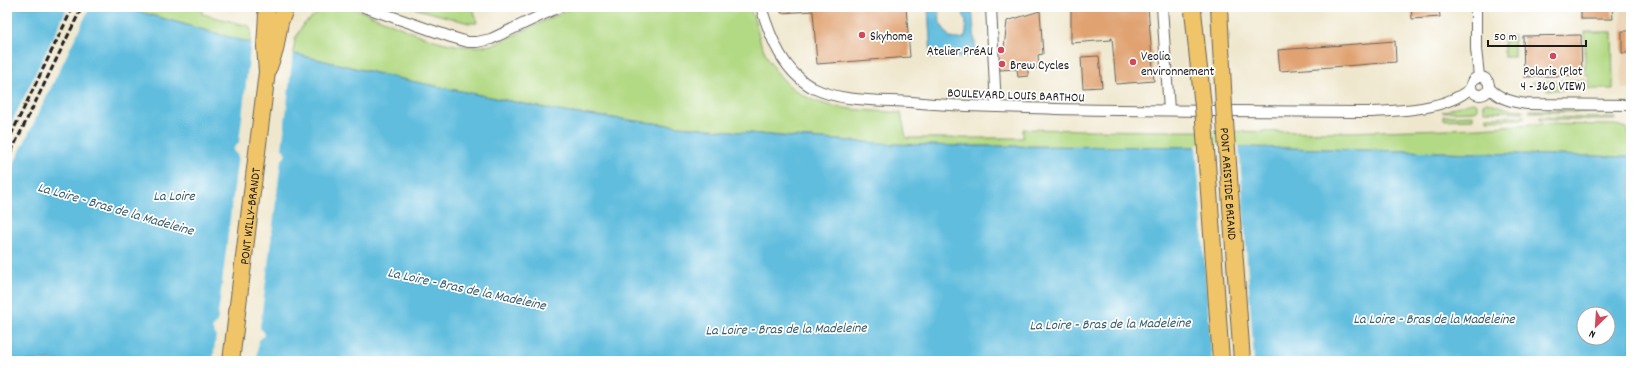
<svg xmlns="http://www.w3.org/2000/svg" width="1638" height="368" viewBox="0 0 1638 368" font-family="Dekko,sans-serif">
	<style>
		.built { fill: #edd7bb }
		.green { fill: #b2d983; stroke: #677a50 }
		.water { fill: #61bdde; stroke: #3e6c7d; fill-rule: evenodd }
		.pier { fill: #efe7cd }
		.building { fill: #e0a271 }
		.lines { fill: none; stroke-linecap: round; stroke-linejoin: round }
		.street-casing { stroke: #66635a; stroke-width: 12 }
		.primary-casing { stroke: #66635a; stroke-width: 18 }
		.street { stroke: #fff; stroke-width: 10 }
		.primary { stroke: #f0c469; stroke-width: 16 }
		.rail { stroke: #1c1c1c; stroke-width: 3; stroke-dasharray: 6 3; stroke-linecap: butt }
		.primary-bridge-casing { stroke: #66635a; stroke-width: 18; stroke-linecap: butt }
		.primary-bridge { stroke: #f0c469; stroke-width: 16 }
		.poi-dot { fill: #d1495b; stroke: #fff; stroke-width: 1.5 }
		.labels { text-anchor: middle; stroke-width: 3.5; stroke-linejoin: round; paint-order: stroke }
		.poi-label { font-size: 13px; fill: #1c1c1c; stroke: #fff; text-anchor: start }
		.street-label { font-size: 13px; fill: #1c1c1c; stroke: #fff }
		.water-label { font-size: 14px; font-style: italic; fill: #385c6a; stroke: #fff }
	</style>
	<rect width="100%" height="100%" fill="#fff"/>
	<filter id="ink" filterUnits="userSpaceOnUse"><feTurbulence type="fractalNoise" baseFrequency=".025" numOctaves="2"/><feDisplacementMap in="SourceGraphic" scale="8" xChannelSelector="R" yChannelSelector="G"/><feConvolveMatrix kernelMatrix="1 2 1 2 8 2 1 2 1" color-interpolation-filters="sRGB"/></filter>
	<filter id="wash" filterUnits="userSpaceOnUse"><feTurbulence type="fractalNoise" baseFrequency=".012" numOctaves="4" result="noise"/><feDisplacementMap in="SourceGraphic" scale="16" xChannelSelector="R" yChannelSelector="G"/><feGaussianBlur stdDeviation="0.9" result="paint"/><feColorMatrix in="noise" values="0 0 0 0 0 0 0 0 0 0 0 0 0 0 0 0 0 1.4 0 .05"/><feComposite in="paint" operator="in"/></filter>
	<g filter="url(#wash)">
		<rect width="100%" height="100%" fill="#efe7cd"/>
		<path class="built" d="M1621,7H1631V89H1621L1622,53Z"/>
		<g class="green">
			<path d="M123,7H203L202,14L249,26L251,30L250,43Z"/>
			<path d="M325,7C333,7 342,6 349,7C359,9 369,15 378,18C415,33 455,54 496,44L574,7H748C756,17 757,32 761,44C763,49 766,53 768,58C797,113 848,108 901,113L906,138H1023V129L1159,131L1345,132L1480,128L1532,124L1616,125L1627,128L1629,133H1631V157L1248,147L961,146L893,144L780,136L670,125L564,112L406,80L295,54L293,55L295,39L303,25Z"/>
			<path d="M410,7H473L477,23H469Z"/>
			<path d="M1585,32H1612L1613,89H1589V75H1585Z"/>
			<rect x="1504" y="36" width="10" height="21"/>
			<path d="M1585,80L1586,89L1547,90L1546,85L1532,84L1533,81Z"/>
			<path d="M1474,102L1477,104V110L1474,111L1442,112L1468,103Z"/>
			<path d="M1487,102L1509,109L1523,110V112L1485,111L1483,104Z"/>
			<rect x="1530" y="110" width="101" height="2"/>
			<path d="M1473,115V119L1443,120V116Z"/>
			<path d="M1524,116V119L1487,120V117Z"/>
			<path d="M1540,117L1616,118V120H1540Z"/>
		</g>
		<g class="water">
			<path d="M7,7H123L293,55L295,54L406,80L564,112L670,125L780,136L893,144L961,146L1248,147L1631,157V361H7ZM1584,314H1608V338H1584Z"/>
			<path d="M928,7H938L940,23L950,38L957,39L964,38C969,29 965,15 960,7H972L976,56L931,58Z"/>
		</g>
		<g class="pier">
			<path d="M68,7H90L7,178V132Z"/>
			<path d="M251,41L293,52L282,149L284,150L286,155L283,159L281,161L260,328L264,332V335L259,340L256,361H213L216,335L212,329L215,324L217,323L238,155L234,152L233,149L239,143Z"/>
			<path d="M1196,145H1239L1254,361H1212Z"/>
		</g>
		<g id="blocks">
			<g class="building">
				<path d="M781,7H906L910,57L817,64L813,11L781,13Z"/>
				<path d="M1071,7H1148L1154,81L1116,84L1112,38H1111V40L1071,43Z"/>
				<path d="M1411,7H1439L1440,17L1412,19Z"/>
				<path d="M1581,7H1612L1613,19H1581Z"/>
				<path d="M1040,11L1043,54L1038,55L1039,68H1028V76L1018,77L1017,69L1000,70L998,48H1004L1007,21Z"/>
				<path d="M1622,31H1631V53L1629,51L1627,53H1622Z"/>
				<path d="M1581,35L1582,75L1524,77L1523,36Z"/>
				<path d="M1395,41L1396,62L1280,71L1278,50Z"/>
				<path d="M1099,56L1102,87L1083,88L1081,57Z"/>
			</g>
		</g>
	</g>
	<g filter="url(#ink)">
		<use href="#blocks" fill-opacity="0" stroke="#66635a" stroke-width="1"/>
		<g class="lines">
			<g class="street-casing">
				<g id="street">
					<path d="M364,7L451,37L468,42H477L491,39L559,7"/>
					<path d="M761,7C771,39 783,71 813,88C841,102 880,100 911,102C959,107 1007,107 1056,109C1160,111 1264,111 1369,112C1400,111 1446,110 1471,88"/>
					<path d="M991,7L996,107"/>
					<path d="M1162,7L1169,110"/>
					<path d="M1476,7V49L1479,76"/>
					<circle cx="1480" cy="86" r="9"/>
					<path d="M1489,88C1500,99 1512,102 1527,104L1631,105"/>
				</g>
			</g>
			<g class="primary-casing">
				<g id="primary">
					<path d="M269,67L275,50L280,22L286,7"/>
					<path id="s1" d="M231,361L267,72L265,47L267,14L265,7"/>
				</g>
			</g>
			<use href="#street" class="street"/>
			<use href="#primary" class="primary"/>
			<g class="rail">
				<path d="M7,143L73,7"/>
				<path d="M7,160L82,7"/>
			</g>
			<g class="primary-bridge-casing">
				<g id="primary-bridge">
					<path id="s2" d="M1219,7L1224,107L1242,361"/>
					<path d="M1193,11L1203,107L1221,361"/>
				</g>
			</g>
			<use href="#primary-bridge" class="primary-bridge"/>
		</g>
	</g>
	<g class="poi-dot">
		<circle cx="862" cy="35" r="4"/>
		<circle cx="1001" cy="50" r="4"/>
		<circle cx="1553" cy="56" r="4"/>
		<circle cx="1133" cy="62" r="4"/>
		<circle cx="1002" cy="64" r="4"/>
	</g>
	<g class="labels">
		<g class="poi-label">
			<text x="870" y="40">Skyhome</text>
			<text x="993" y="55" text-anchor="end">Atelier PréAU</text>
			<text x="1141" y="60">Veolia<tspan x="1141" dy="15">environnement</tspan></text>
			<text x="1010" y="69">Brew Cycles</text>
			<text x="1553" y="75" text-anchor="middle">Polaris (Plot<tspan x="1553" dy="15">4 - 360 VIEW)</tspan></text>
		</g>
		<g class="street-label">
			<text transform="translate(1016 94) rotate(2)" y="5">BOULEVARD LOUIS BARTHOU</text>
			<text dy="5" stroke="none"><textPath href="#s2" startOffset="177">PONT ARISTIDE BRIAND</textPath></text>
			<text dy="5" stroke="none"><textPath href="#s1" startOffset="146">PONT WILLY-BRANDT</textPath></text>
		</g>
		<g class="water-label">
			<text x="174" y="200">La Loire</text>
			<text transform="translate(116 208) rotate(16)" y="5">La Loire - Bras de la Madeleine</text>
			<text transform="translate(467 288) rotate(12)" y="5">La Loire - Bras de la Madeleine</text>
			<text x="1434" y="323">La Loire - Bras de la Madeleine</text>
			<text transform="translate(1110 323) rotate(-1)" y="5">La Loire - Bras de la Madeleine</text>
			<text transform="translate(786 328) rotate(-1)" y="5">La Loire - Bras de la Madeleine</text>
		</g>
	</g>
	<rect width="1638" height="368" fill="none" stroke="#fff" stroke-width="24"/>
	<g transform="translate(1596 326) rotate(205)"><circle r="19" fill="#ffffff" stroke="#a4a4a4"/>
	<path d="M0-3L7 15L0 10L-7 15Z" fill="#d1495b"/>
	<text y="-6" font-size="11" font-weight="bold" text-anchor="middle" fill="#1c1c1c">N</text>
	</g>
	<path d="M1488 40v6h98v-6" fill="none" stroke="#1c1c1c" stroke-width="2"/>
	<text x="1494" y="40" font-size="12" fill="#1c1c1c" stroke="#ffffff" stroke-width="3" paint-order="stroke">50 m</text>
</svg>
